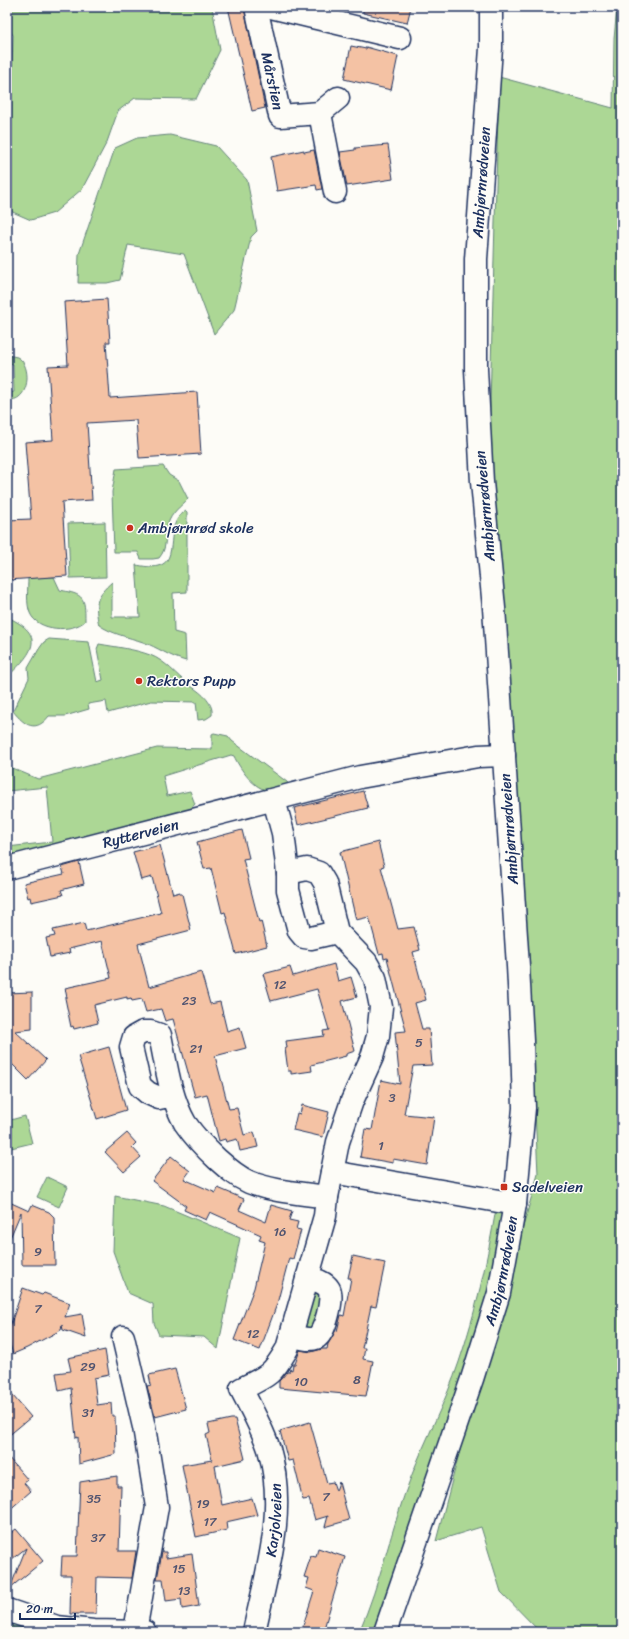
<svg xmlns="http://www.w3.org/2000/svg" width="629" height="1639" viewBox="0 0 629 1639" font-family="Sriracha,sans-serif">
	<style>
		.green { fill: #acd795; stroke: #64837a }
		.building { fill: #f4c2a4; stroke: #1b2f5e }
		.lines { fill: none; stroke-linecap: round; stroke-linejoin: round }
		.minor-casing { stroke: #1b2f5e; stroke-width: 25 }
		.tertiary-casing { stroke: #1b2f5e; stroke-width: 25 }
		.minor { stroke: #fdfcf7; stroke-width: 22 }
		.tertiary { stroke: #fdfcf7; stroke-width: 22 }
		.poi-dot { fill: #c8321e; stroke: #fdfcf7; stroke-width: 1.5 }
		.labels { text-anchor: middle; stroke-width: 3; stroke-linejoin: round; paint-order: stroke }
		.number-label { font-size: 13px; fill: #515470 }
		.street-label { font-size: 15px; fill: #1b2f5e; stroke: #fdfcf7 }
		.poi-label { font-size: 15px; fill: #1b2f5e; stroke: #fdfcf7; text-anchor: start }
	</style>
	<rect width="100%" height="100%" fill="#fdfcf7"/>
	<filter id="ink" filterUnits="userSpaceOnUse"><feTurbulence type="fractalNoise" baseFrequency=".025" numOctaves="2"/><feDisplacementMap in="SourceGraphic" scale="8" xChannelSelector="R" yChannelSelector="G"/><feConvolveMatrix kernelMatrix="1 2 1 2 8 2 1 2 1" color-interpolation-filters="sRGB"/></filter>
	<g filter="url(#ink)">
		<g class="green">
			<path d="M7,7H212L220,50L196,99L135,98L118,111L107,142L82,189L54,213L31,220L8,210L13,35L7,26Z"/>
			<path d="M617,7H622V1632H540L501,1592L481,1527L436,1541L465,1431L538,1174L527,940L489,440L499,77L613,108L614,39Z"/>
			<path d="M170,135L216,146L247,180L257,231L251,237L234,310L214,334L184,254L128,245L120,280L107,283H78L79,254L115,148L137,138Z"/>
			<path d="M7,355C10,356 14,356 17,357C30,363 30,389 19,397C15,400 12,400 7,399V393L14,392L13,364H7Z"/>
			<path d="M163,466L169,475L179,481L188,499C181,506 171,513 168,524C164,536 168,548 159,558L153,559H141L138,552H114L112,492L116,469Z"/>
			<path d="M186,511L187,512V592L173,593L174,632L185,635L186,661C170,657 157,647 143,642C128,637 112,634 99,625C94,604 96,596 112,582V617H140L136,565C143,566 151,568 158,566C181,561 162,524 186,511Z"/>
			<path d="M105,522L106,577L70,578L68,523Z"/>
			<path d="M54,577L60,590C84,595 85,596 85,621C72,633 37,631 30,613C26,603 28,589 28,578Z"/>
			<path d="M7,617C48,635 32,654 7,677Z"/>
			<path d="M49,639L89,642L97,682L103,680L97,649L99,644C116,647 134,649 150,655C166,661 176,675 189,685C199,691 214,702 212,715L206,719L198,720L196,702L151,701L108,713L106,701L88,704L89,709L65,716H49C36,733 25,726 13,711L29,678L28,668L39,649L44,642Z"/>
			<path d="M214,733L228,736L232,741L287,782L290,787C284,788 277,791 271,791C254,790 240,769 234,756L231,755L163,776L167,796L190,791L195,804L183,817L7,858V847L52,842L47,787L7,791V766L38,779L157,748L212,749V734Z"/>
			<path d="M25,1116L32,1143L7,1149V1121Z"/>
			<path d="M47,1177L68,1187L59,1207L37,1197Z"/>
			<path d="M115,1196L164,1206L240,1238L218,1349L204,1337L159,1335L154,1323L153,1304L128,1293L113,1251Z"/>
			<path d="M496,1209L502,1213L495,1264L474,1343L376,1632H359C381,1582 391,1528 411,1477C426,1438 446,1401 459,1362C476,1312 487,1261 496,1209Z"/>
			<path d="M323,1288L314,1331L301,1330L308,1289Z"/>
			<path d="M7,1618L57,1632H15L7,1629Z"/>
		</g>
		<g class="building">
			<path d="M228,7H244L265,108L252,111Z"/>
			<path d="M363,7H411L407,23L363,13Z"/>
			<path d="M351,46L366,49V47L398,56L391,90L344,79Z"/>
			<path d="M388,145L393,179L347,186L340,152L355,150V148Z"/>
			<path d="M304,150V152L314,150L322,189L317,190L316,185L277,191L271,157Z"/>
			<path d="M107,299L110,342H106L110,398L197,392L201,454L139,458L136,420L87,423L92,500L62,502L67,576L8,580L7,520L31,519L25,442L53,440L48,366L68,365L64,302Z"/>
			<path d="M363,791L368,808L298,825L294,808Z"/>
			<path d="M242,830L249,858L243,859L259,922L261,921L267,946L236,954L225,912L222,913L211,868L204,869L197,842Z"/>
			<path d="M378,842L384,866L381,867L398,929L414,927L420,950L413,952L426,1000L415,1003L422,1029H429L432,1065L413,1066L404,1114L434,1117L427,1165L393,1159V1163L360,1157L365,1129L372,1130L381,1080L400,1084L395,1032L406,1031L387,958L384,959L383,953L379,954L369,917L356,920L340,852Z"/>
			<path d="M160,845L173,894L180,892V894H182L191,930L138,944L149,987L201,972L210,1004L220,1002L227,1031L240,1027L246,1048L215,1056L229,1109L237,1108L244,1135L254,1132L258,1147L240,1151L237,1139L226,1142L225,1139L219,1141L207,1094L195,1097L173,1019L165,1021L161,1009L146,1012L142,999L132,1001L131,998L127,999V997L94,1005L98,1023L74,1029L73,1026L71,1027L65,998H67L65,988L111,978L102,941L69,949L70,953L50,957L46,938L55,936L53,930L84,923L86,931L161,913L152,877L141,880L133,852Z"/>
			<path d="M79,862L84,884L61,890L63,895L31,902L30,897L28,898L24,883L64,874L62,867Z"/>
			<path d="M334,964L338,981L351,977L357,997L342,1001L355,1051L346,1054V1056L311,1065L312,1071L291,1074V1071H288L285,1048H287L286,1041L324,1036L323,1031L329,1030L317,989L271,1001L263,974L290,967L293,976Z"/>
			<path d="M32,992V1029L15,1031L46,1060L28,1080L8,1060L12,1055L7,1050V993Z"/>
			<path d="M109,1047L126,1110L97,1119L78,1056Z"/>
			<path d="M302,1105L329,1112L323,1137L293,1130L297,1113L300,1114Z"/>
			<path d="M127,1133L136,1143L132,1147L141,1157L124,1172L105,1152Z"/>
			<path d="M171,1156L190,1171L184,1179L216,1193L218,1188L244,1199L239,1210L266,1222L271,1205L292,1211L289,1220L298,1222L296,1229L301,1230L293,1259L289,1258L277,1304L260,1350L234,1340L254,1288L265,1242L259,1240L261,1235L210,1212L206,1220L184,1210L186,1206L152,1181Z"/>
			<path d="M7,1201L29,1211L32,1205L49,1212L54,1217L55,1265H22L21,1212L7,1245Z"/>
			<path d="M353,1256L385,1263L376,1307L371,1306L362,1348H365L363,1359L373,1361L366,1396L279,1388V1381L287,1372H289L290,1369L292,1370L293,1364H295L300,1350L311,1352L322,1349H327L328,1344L336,1330L337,1331L341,1315L344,1316L351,1278H348Z"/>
			<path d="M23,1288L42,1295L44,1293L70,1303L65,1317L82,1314L86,1338L63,1330L62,1325L61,1330L27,1348L13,1354L7,1335Z"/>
			<path d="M105,1350L109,1375L94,1378L97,1405L111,1403L112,1416H115L116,1454L79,1464L78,1437L76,1438L71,1388L59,1391L56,1373L71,1371L68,1358Z"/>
			<path d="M175,1369L186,1409L155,1417L147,1386L151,1385L149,1375Z"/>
			<path d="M7,1389L31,1417L7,1437Z"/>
			<path d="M231,1419H235L245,1459L215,1466L222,1505L252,1498L257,1515L226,1522L227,1530L196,1537L182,1465L212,1460L206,1435L210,1433L208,1424Z"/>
			<path d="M310,1422L327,1483L333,1482L336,1491L339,1482L349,1520L325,1527L328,1516L315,1520L309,1499L303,1500L293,1460L288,1461L280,1431Z"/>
			<path d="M7,1456L28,1480L24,1483L31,1491L7,1512Z"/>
			<path d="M117,1476V1486H121L119,1551H136L132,1578L97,1577L96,1614H70L71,1575H61L62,1556H77L80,1482Z"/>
			<path d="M16,1529L43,1561L10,1588L26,1548L7,1563V1536Z"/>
			<path d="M318,1548L345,1557L323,1632H301L314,1591L306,1588L309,1578L304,1577L311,1556L316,1557Z"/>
			<path d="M162,1552H166V1558L192,1554L199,1606L182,1609L181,1599L166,1601L163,1579H157Z"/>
		</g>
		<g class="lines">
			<g class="minor-casing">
				<g id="minor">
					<path id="s1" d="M256,7L280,116L320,113L335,192"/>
					<path d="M271,7L400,38"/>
					<path d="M320,113L338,98"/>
					<path d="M274,800L283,833L288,873V890L299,931L304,937L311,938L337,932"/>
					<path id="s2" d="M7,868L360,777L478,756L504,755"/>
					<path d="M173,1095L159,1098L148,1093L140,1086L131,1047L134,1037L143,1032H151L160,1035C166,1064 170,1097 185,1123C194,1136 205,1148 217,1159C227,1168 236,1176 249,1182C273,1192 301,1193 327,1197"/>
					<path d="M332,1172L515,1204"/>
					<path d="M292,1336C299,1337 309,1341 316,1338C325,1333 334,1298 329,1289C324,1281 315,1280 307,1278"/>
					<path d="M123,1337L144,1427L157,1507L135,1631"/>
					<path d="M7,1610L57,1627L93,1631L145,1632"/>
					<path id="s3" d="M254,1632C267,1571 287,1511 269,1449C262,1428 251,1408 241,1389C268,1376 272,1375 287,1349L325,1216L327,1197L338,1142L352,1101L372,1057L378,1036L381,1007L375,978L366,962L337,932L325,883L319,873L307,869L288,873"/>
				</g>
			</g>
			<g class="tertiary-casing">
				<g id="tertiary">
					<path id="s4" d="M385,1632L472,1379L499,1293L515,1204L524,1108L522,1041L518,966L494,608L482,482L476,369V259L491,48V7"/>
				</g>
			</g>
			<use href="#minor" class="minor"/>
			<use href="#tertiary" class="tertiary"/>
		</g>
	</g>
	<g class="poi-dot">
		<circle cx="130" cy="528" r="4"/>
		<circle cx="139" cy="681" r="4"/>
		<rect x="500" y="1183" width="8" height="8" rx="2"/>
	</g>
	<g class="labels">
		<g class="number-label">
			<text x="280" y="989">12</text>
			<text x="189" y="1005">23</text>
			<text x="419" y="1047">5</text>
			<text x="196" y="1053">21</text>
			<text x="392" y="1102">3</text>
			<text x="381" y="1150">1</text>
			<text x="280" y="1236">16</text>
			<text x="38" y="1256">9</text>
			<text x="38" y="1313">7</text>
			<text x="253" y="1338">12</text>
			<text x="88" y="1371">29</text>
			<text x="357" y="1384">8</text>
			<text x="301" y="1386">10</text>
			<text x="88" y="1417">31</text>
			<text x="326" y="1501">7</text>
			<text x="94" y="1503">35</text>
			<text x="203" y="1508">19</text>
			<text x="210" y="1526">17</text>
			<text x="98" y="1542">37</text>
			<text x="179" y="1573">15</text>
			<text x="184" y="1595">13</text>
		</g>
		<g class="street-label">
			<text dy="5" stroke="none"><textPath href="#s1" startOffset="76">Mårstien</textPath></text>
			<text dy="5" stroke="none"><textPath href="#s4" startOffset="1472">Ambjørnrødveien</textPath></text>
			<text transform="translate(485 506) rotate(-95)" y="5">Ambjørnrødveien</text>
			<text transform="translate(509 829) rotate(-94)" y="5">Ambjørnrødveien</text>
			<text dy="5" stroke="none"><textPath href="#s2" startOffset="138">Rytterveien</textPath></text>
			<text dy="5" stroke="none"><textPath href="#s4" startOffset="380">Ambjørnrødveien</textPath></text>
			<text dy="5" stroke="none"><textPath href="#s3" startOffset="114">Karjolveien</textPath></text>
		</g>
		<g class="poi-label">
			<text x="138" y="533">Ambjørnrød skole</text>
			<text x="147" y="686">Rektors Pupp</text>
			<text x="512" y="1192">Sadelveien</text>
		</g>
	</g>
	<rect width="629" height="1639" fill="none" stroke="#fdfcf7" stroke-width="24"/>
	<rect x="12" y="12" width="605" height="1615" fill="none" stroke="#1b2f5e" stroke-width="1.5" filter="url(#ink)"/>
	<path d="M20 1613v6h55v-6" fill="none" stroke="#1b2f5e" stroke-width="2"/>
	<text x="26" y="1613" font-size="12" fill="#1b2f5e" stroke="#fdfcf7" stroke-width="3" paint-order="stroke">20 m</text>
</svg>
